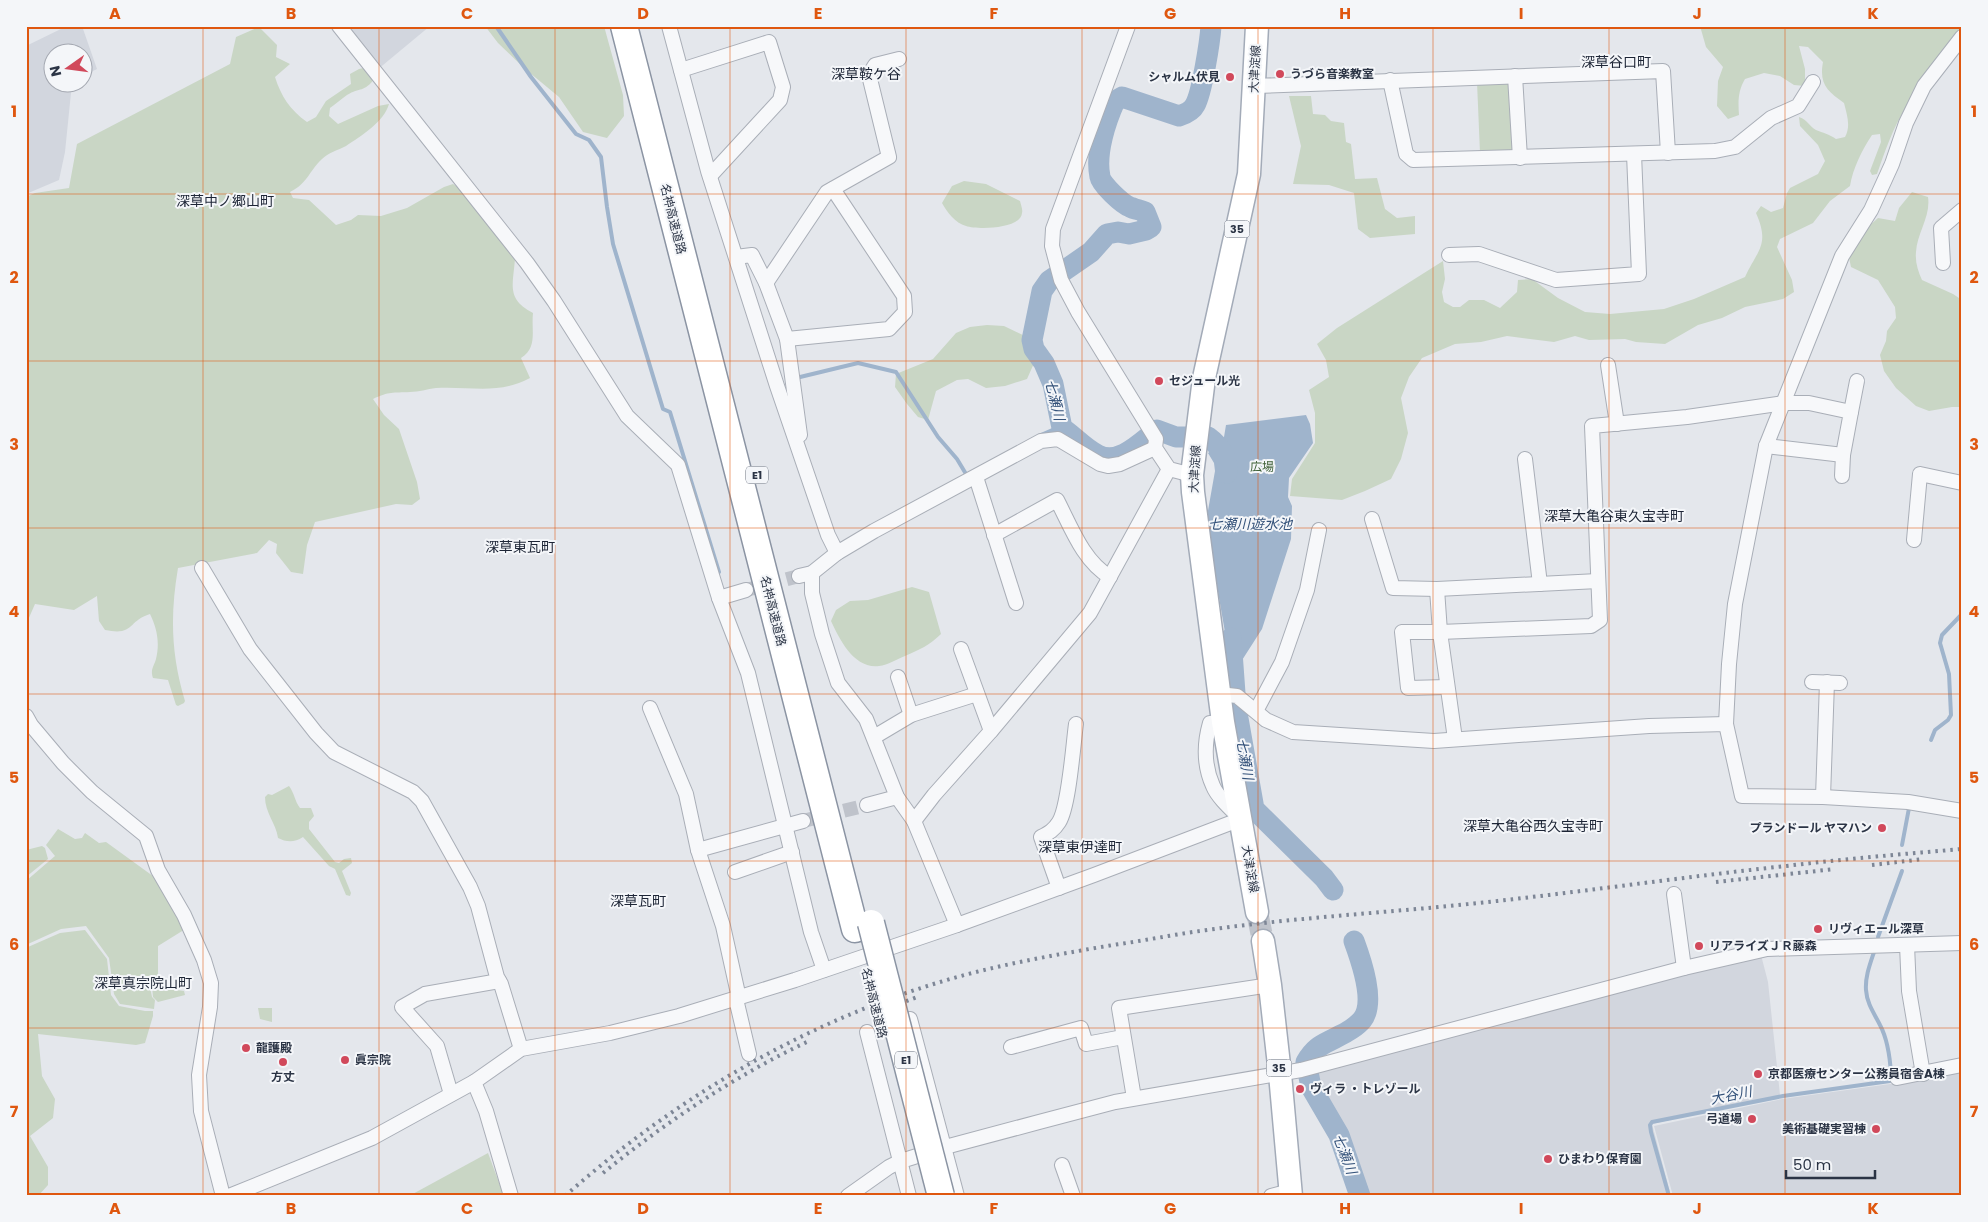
<svg xmlns="http://www.w3.org/2000/svg" width="1988" height="1222" viewBox="0 0 1988 1222" font-family="Poppins,'Noto Sans JP',sans-serif">
	<style>
		.built { fill: #d2d6de }
		.green { fill: #c9d6c5 }
		.water { fill: #9fb4cc }
		.lines { fill: none; stroke-linecap: round; stroke-linejoin: round }
		.stream { stroke: #9fb4cc; stroke-width: 4 }
		.river { stroke: #9fb4cc; stroke-width: 21 }
		.minor-tunnel { stroke: #bfc3cb; stroke-width: 14; stroke-dasharray: 14 7; stroke-linecap: butt }
		.primary-tunnel { stroke: #bfc3cb; stroke-width: 22; stroke-dasharray: 22 11; stroke-linecap: butt }
		.minor-casing { stroke: #a9aeb7; stroke-width: 16 }
		.primary-casing { stroke: #a3abb8; stroke-width: 25 }
		.motorway-casing { stroke: #8b94a3; stroke-width: 29 }
		.minor { stroke: #f7f8fa; stroke-width: 14 }
		.primary { stroke: #fff; stroke-width: 22 }
		.motorway { stroke: #fff; stroke-width: 26 }
		.rail { stroke: #7d8696; stroke-width: 4; stroke-dasharray: 2.5 5; stroke-linecap: butt }
		.motorway-bridge-casing { stroke: #8b94a3; stroke-width: 29; stroke-linecap: butt }
		.motorway-bridge { stroke: #fff; stroke-width: 26 }
		.grid { fill: none; stroke: #df570f; stroke-width: 1; stroke-opacity: 0.55 }
		.poi-dot { fill: #d1495b; stroke: #f4f6f9; stroke-width: 2 }
		.labels { text-anchor: middle; stroke-width: 4; stroke-linejoin: round; paint-order: stroke }
		.shield { fill: #f4f6f9; stroke: #676e7b; stroke-width: 1 }
		.shield-label { font-size: 11px; font-weight: bold; fill: #2b3445 }
		.street-label { font-size: 12px; fill: #2b3445; stroke: #f4f6f9 }
		.poi-label { font-size: 12px; font-weight: bold; fill: #2b3445; stroke: #f4f6f9; text-anchor: start }
		.park-label { font-size: 12px; fill: #3f6138; stroke: #f4f6f9 }
		.neighbourhood-label { font-size: 14px; fill: #1d2536; stroke: #f4f6f9 }
		.water-label { font-size: 14px; font-style: italic; fill: #34527a; stroke: #f4f6f9 }
		.neatline { fill: none; stroke: #df570f; stroke-width: 2 }
		.grid-label { font-size: 16px; text-anchor: middle; font-weight: bold; fill: #df570f }
	</style>
	<rect width="100%" height="100%" fill="#e4e7ec"/>
	<g class="built">
		<path d="M67,26H82L97,69L83,76L82,52H52V82L72,83L65,152L59,180L26,194V46Z"/>
		<path d="M347,26H430L377,70Z"/>
		<path d="M1761,955L1768,982L1780,1095L1652,1124L1671,1196H1362L1346,1137L1313,1086L1310,1073Z"/>
		<path d="M1962,1071V1196H1673L1654,1126L1782,1099L1926,1079Z"/>
	</g>
	<g class="green">
		<path d="M485,26H604L623,95L624,116L607,138L583,132L559,97L524,68L498,43Z"/>
		<path d="M1700,26H1962V33C1941,56 1921,80 1906,107C1893,128 1885,151 1877,174L1872,175L1870,171L1881,142L1880,134L1872,135C1862,150 1853,168 1850,186L1830,201L1813,223L1780,239L1777,247L1792,280L1794,292L1783,299L1745,307L1722,318L1698,325L1665,344L1636,342L1625,339L1589,340L1575,336L1554,342L1507,336L1481,342L1455,344L1422,358L1409,377L1401,398L1408,433L1401,459L1391,479L1365,491L1342,500L1290,496L1292,479L1315,443V413L1309,390L1329,377L1326,360L1317,344L1337,328L1443,261L1445,279L1442,292L1444,302L1453,307H1460L1469,300H1484L1500,308L1517,292L1518,280L1532,279L1558,298L1585,312L1610,314L1664,309L1694,299L1745,277C1758,249 1770,245 1756,213L1761,206L1771,212L1783,208L1787,193L1790,188L1818,174L1825,161L1818,145L1800,126L1799,117C1808,120 1809,126 1816,130C1823,133 1829,134 1836,139L1845,137C1851,126 1847,115 1844,103C1827,91 1819,84 1823,62L1808,47L1799,46L1805,69V86L1794,85L1780,76L1764,73L1745,79C1738,91 1738,101 1739,115L1728,119L1717,106L1718,81L1723,67L1706,47Z"/>
		<path d="M259,27L277,45L276,57L290,64L275,77C281,96 290,110 307,122L316,117L326,101L351,84L350,74L359,69L368,67L375,78C364,93 360,87 347,95C341,99 336,104 330,108L329,116L338,124L378,106L389,104C384,122 361,136 346,146C338,150 328,153 322,159C309,171 308,183 290,192L293,198L309,200L336,225L351,220L358,215L381,216L407,208L444,187L453,184L462,190L515,259C513,285 506,299 533,313C531,331 538,347 521,358L530,378C499,395 470,386 436,388C427,389 419,392 410,392C392,393 390,391 373,399L384,415L399,429L417,482L420,499L412,505L396,504L315,522L307,545L303,574L291,572L276,553L277,544L269,540L257,553L178,568C170,615 171,655 185,701L184,703L178,706L176,705L168,680L153,678C150,670 154,666 156,659C160,643 157,628 150,614C127,621 135,636 105,630L99,621L97,596L74,610L35,604L28,620L29,649L26,656V197L35,193L69,188L77,144L230,64L236,37Z"/>
		<path d="M1477,82L1508,83L1513,88L1514,146L1509,153H1480Z"/>
		<path d="M1289,96H1311L1313,114L1325,115L1331,121L1344,123L1346,142L1351,144L1355,179L1377,178L1385,209L1397,218L1415,216V234L1370,238L1358,229L1354,193L1329,185L1293,184L1301,146Z"/>
		<path d="M964,181L986,184L1020,201C1021,205 1023,210 1022,213C1021,229 978,230 966,226C955,223 947,212 942,203L952,186Z"/>
		<path d="M1912,192L1928,197C1931,216 1917,233 1916,252C1915,262 1918,271 1922,280L1953,294L1962,300V407H1952L1929,411L1916,406L1896,388L1884,371L1880,355L1886,341L1887,331L1896,318L1895,307L1878,280L1851,267L1848,253L1859,235L1878,218L1895,221L1899,208Z"/>
		<path d="M987,325L1004,326L1027,337L1035,361L1027,379L1005,386L986,388L968,379L957,380L936,391L928,420L918,417L907,404L895,387L896,374L933,359L956,333L970,327Z"/>
		<path d="M912,587L929,592L941,634C930,645 919,650 905,656C897,659 888,665 879,666C854,669 840,640 831,621L836,610L850,601L868,600Z"/>
		<path d="M289,786C294,792 295,802 300,808H311L314,816L309,822V829L335,862L339,863L344,859L351,858L352,863L342,871L351,893L350,896L346,895L335,869L329,866L303,837C294,843 286,842 278,838C276,823 265,813 265,797L268,794L272,795Z"/>
		<path d="M58,829L75,839L82,838L85,833L99,843L106,842L157,879L187,928L158,946V979L150,987L152,997L155,1000L154,1009L120,1004L114,994L109,958L86,926L61,929L28,944L26,940V881L55,856L46,845Z"/>
		<path d="M42,846L45,848L48,859L26,877V850Z"/>
		<path d="M85,930L107,959L111,995L119,1006L145,1011H153V1016L145,1043L136,1045L38,1034L42,1076L55,1099L53,1118L30,1136L48,1167V1185L38,1196H26V945L28,947L60,933Z"/>
		<path d="M159,979L176,990L184,991L185,995L158,1002L153,997L152,986Z"/>
		<path d="M258,1008H272V1022L260,1019Z"/>
		<path d="M488,1153L504,1196H409Z"/>
	</g>
	<path class="water" d="M1306,415L1310,424L1313,443L1289,478L1288,497L1292,506L1291,539L1262,629L1237,668L1225,669L1227,644L1206,522L1215,471L1214,463L1208,453L1223,443L1226,425Z"/>
	<g class="lines">
		<g class="stream">
			<path d="M496,26L531,77L576,134L589,140L601,157L607,207L613,244L663,409L670,412L719,572"/>
			<path d="M796,378L858,363L896,372L938,437L957,459L966,474"/>
			<path d="M1041,435L1057,428H1062"/>
			<path d="M1931,740L1935,730L1948,720L1951,715L1949,674L1940,643L1942,635L1962,614"/>
			<path d="M1902,845L1909,808"/>
			<path d="M1878,937L1902,871"/>
			<path d="M1874,952C1870,964 1865,977 1866,990C1867,1004 1874,1013 1880,1025C1888,1040 1890,1057 1891,1074"/>
			<path d="M1669,1196L1651,1132L1650,1125L1652,1122L1783,1096L1890,1081"/>
		</g>
		<g class="river">
			<path d="M1211,26C1210,41 1202,93 1195,105C1192,111 1185,114 1179,116L1122,97L1115,101C1106,121 1095,153 1100,177C1101,184 1122,204 1130,207C1134,209 1140,210 1145,212L1151,227L1146,230L1129,234L1118,232L1107,234L1091,252L1049,281L1042,291L1032,340L1034,349L1044,363L1053,384L1062,428C1074,436 1085,449 1098,455C1119,466 1141,442 1157,430L1176,437H1208C1219,445 1229,459 1227,473"/>
			<path d="M1231,638L1236,707L1254,809L1324,878L1333,890"/>
			<path d="M1354,941C1361,960 1376,1003 1362,1020C1357,1026 1346,1033 1339,1036C1323,1045 1316,1045 1306,1062L1311,1087L1339,1135L1360,1196"/>
		</g>
		<g class="minor-tunnel">
			<path d="M746,590L799,576"/>
			<path d="M803,821L867,805"/>
		</g>
		<path class="primary-tunnel" d="M1257,912L1263,941"/>
		<g class="minor-casing">
			<g id="minor">
				<path d="M339,26L527,263L554,301L627,416L678,465L719,598L748,673L811,932L824,970"/>
				<path d="M669,26L708,171L777,386L828,535L837,553"/>
				<path d="M1128,26L1053,229L1052,246L1061,280L1078,312L1156,439L1155,448L1169,469L1192,475"/>
				<path d="M681,70L769,42L783,87L780,100L710,176"/>
				<path d="M1515,76L1520,158"/>
				<path d="M1390,80L1406,154L1413,160L1715,151L1735,147L1771,118L1798,106L1813,82"/>
				<path d="M1255,86L1663,71L1668,153"/>
				<path d="M1449,255L1479,254L1556,280L1639,274L1634,154"/>
				<path d="M736,257L752,255L766,283L787,339L800,435"/>
				<path d="M1943,263L1941,228L1962,210"/>
				<path d="M766,283L827,192L889,157L869,75L875,65L899,59"/>
				<path d="M787,339L889,329L905,312L904,296L833,189"/>
				<path d="M1608,365L1617,424"/>
				<path d="M1851,412L1857,381"/>
				<path d="M1525,459L1540,584"/>
				<path d="M1842,476L1843,455"/>
				<path d="M976,477L1016,603"/>
				<path d="M1372,519L1393,588L1437,589L1598,581"/>
				<path d="M994,535L1057,500C1071,527 1083,561 1110,577"/>
				<path d="M1914,540L1920,474L1962,483"/>
				<path d="M202,568L250,649L316,733L334,752L413,792L422,801L470,887L478,906L497,977L501,984L521,1049"/>
				<path d="M799,576L812,573L837,553L874,531L1041,441L1058,439L1100,464L1108,466L1120,464L1155,448"/>
				<path d="M1437,589L1440,632L1455,739"/>
				<path d="M719,598L746,590"/>
				<path d="M961,649L991,731"/>
				<path d="M898,677L911,715"/>
				<path d="M1812,682L1840,683"/>
				<path d="M1447,687L1408,688L1402,632H1440L1591,626L1600,620L1592,426L1687,417L1784,403H1809L1851,412L1843,455L1766,446"/>
				<path d="M1219,694L1237,696L1266,720L1293,732L1434,741L1649,726L1726,724L1742,796L1823,797L1908,802L1962,811"/>
				<path d="M650,708L686,794L698,850L723,926L739,998"/>
				<path d="M1256,711L1282,662L1307,590L1319,530"/>
				<path d="M26,716L31,725L63,763L92,792L146,836L158,870L184,915L204,960L211,983L210,1007L199,1075L201,1111L223,1196"/>
				<path d="M1726,724L1729,664L1735,604L1766,446L1842,256L1871,210L1892,164L1906,123L1924,86L1962,37"/>
				<path d="M874,737L911,715L977,694"/>
				<path d="M1823,797L1827,682"/>
				<path d="M867,805L897,797"/>
				<path d="M914,821L934,795L991,731L1090,613L1169,469"/>
				<path d="M698,850L803,821"/>
				<path d="M735,872L792,852"/>
				<path d="M1059,888L1041,837C1049,833 1054,830 1059,822C1069,806 1073,746 1076,724"/>
				<path d="M1674,894L1684,968"/>
				<path d="M957,925L1094,875L1241,819C1232,810 1218,798 1213,786C1204,766 1204,744 1210,723L1223,722"/>
				<path d="M1907,945L1909,991L1923,1074"/>
				<path d="M736,999L749,1054"/>
				<path d="M910,1019L957,1196"/>
				<path d="M867,1032L909,1196"/>
				<path d="M1011,1047L1081,1028L1086,1044L1123,1037"/>
				<path d="M1897,1078L1962,1065"/>
				<path d="M474,1082L486,1111L511,1196"/>
				<path d="M451,1094L437,1046L402,1007L425,994L499,981"/>
				<path d="M1134,1098L1119,1008L1270,985"/>
				<path d="M1062,1165L1073,1196"/>
				<path d="M229,1196L372,1138L474,1082L521,1049L610,1033L679,1016L795,980L957,925L914,821L897,797L866,719L838,683L822,634L812,593V573"/>
				<path d="M848,1196L889,1167L901,1161L949,1146L1039,1122L1115,1102L1301,1070L1684,968L1767,949L1962,943"/>
				<path d="M1271,1196L1290,1191"/>
			</g>
		</g>
		<g class="primary-casing">
			<g id="primary">
				<path d="M1257,26L1249,174L1204,378L1192,475L1193,492L1223,722L1257,912"/>
				<path d="M1263,941L1270,985L1280,1074L1291,1196"/>
			</g>
		</g>
		<g class="motorway-casing">
			<path id="motorway" d="M624,26L855,929"/>
		</g>
		<use href="#minor" class="minor"/>
		<use href="#primary" class="primary"/>
		<use href="#motorway" class="motorway"/>
		<g class="rail">
			<path d="M1872,865L1924,859"/>
			<path d="M1716,882L1835,869"/>
			<path d="M885,1009L920,996"/>
			<path d="M603,1173C666,1122 736,1075 809,1041"/>
			<path d="M565,1196C673,1100 801,1024 940,982C996,965 1054,955 1113,945C1142,941 1171,935 1200,931C1283,919 1366,914 1449,906C1562,895 1673,878 1786,866C1844,859 1903,854 1962,849"/>
		</g>
		<g class="motorway-bridge-casing">
			<path id="motorway-bridge" d="M871,923L941,1196"/>
		</g>
		<use href="#motorway-bridge" class="motorway-bridge"/>
	</g>
	<path class="grid" d="M203,26V1196M379,26V1196M555,26V1196M730,26V1196M906,26V1196M1082,26V1196M1258,26V1196M1433,26V1196M1609,26V1196M1785,26V1196M26,194H1962M26,361H1962M26,528H1962M26,694H1962M26,861H1962M26,1028H1962"/>
	<g class="poi-dot">
		<circle cx="1280" cy="74" r="5"/>
		<circle cx="1230" cy="77" r="5"/>
		<circle cx="1159" cy="381" r="5"/>
		<circle cx="1882" cy="828" r="5"/>
		<circle cx="1818" cy="929" r="5"/>
		<circle cx="1699" cy="946" r="5"/>
		<circle cx="246" cy="1048" r="5"/>
		<circle cx="345" cy="1060" r="5"/>
		<circle cx="283" cy="1062" r="5"/>
		<circle cx="1758" cy="1074" r="5"/>
		<circle cx="1300" cy="1089" r="5"/>
		<circle cx="1752" cy="1119" r="5"/>
		<circle cx="1876" cy="1129" r="5"/>
		<circle cx="1548" cy="1159" r="5"/>
	</g>
	<g class="labels">
		<g class="shield">
			<rect x="1224.5" y="220.5" width="25" height="17" rx="4"/>
			<rect x="746" y="466.5" width="22" height="17" rx="4"/>
			<rect x="895" y="1051.5" width="22" height="17" rx="4"/>
			<rect x="1266.5" y="1059.5" width="25" height="17" rx="4"/>
		</g>
		<g class="shield-label">
			<text x="1237" y="233">35</text>
			<text x="757" y="479">E1</text>
			<text x="906" y="1064">E1</text>
			<text x="1279" y="1072">35</text>
		</g>
		<g class="street-label">
			<text transform="translate(1255 69) rotate(-87)" y="4">大津淀線</text>
			<text transform="translate(673 219) rotate(76)" y="4">名神高速道路</text>
			<text transform="translate(1195 469) rotate(-87)" y="4">大津淀線</text>
			<text transform="translate(773 611) rotate(76)" y="4">名神高速道路</text>
			<text transform="translate(1250 869) rotate(80)" y="4">大津淀線</text>
			<text transform="translate(874 1003) rotate(76)" y="4">名神高速道路</text>
		</g>
		<g class="poi-label">
			<text x="1290" y="78">うづら音楽教室</text>
			<text x="1220" y="81" text-anchor="end">シャルム伏見</text>
			<text x="1169" y="385">セジュール光</text>
			<text x="1872" y="832" text-anchor="end">プランドール ヤマハン</text>
			<text x="1828" y="933">リヴィエール深草</text>
			<text x="1709" y="950">リアライズＪＲ藤森</text>
			<text x="256" y="1052">龍護殿</text>
			<text x="355" y="1064">眞宗院</text>
			<text x="1768" y="1078">京都医療センター公務員宿舎A棟</text>
			<text x="283" y="1081" text-anchor="middle">方丈</text>
			<text x="1310" y="1093">ヴィラ ・トレゾール</text>
			<text x="1742" y="1123" text-anchor="end">弓道場</text>
			<text x="1866" y="1133" text-anchor="end">美術基礎実習棟</text>
			<text x="1558" y="1163">ひまわり保育園</text>
		</g>
		<g class="park-label">
			<text x="1262" y="471">広場</text>
		</g>
		<g class="neighbourhood-label">
			<text x="1616" y="67">深草谷口町</text>
			<text x="866" y="79">深草鞍ケ谷</text>
			<text x="225" y="206">深草中ノ郷山町</text>
			<text x="1614" y="521">深草大亀谷東久宝寺町</text>
			<text x="520" y="552">深草東瓦町</text>
			<text x="1533" y="831">深草大亀谷西久宝寺町</text>
			<text x="1080" y="852">深草東伊達町</text>
			<text x="638" y="906">深草瓦町</text>
			<text x="143" y="988">深草真宗院山町</text>
		</g>
		<g class="water-label">
			<text transform="translate(1055 400) rotate(76)" y="5">七瀬川</text>
			<text x="1250" y="529">七瀬川遊水池</text>
			<text transform="translate(1245 759) rotate(80)" y="5">七瀬川</text>
			<text transform="translate(1731 1095) rotate(-11)" y="5">大谷川</text>
			<text transform="translate(1345 1154) rotate(69)" y="5">七瀬川</text>
		</g>
	</g>
	<rect width="1988" height="1222" fill="none" stroke="#f4f6f9" stroke-width="55"/>
	<g transform="translate(68 68) rotate(256)"><circle r="24" fill="#f4f6f9" stroke="#a4a8b1"/>
	<path d="M0-4L9 19L0 12L-9 19Z" fill="#d1495b"/>
	<text y="-8" font-size="14" font-weight="bold" text-anchor="middle" fill="#2b3445">N</text>
	</g>
	<path d="M1786 1170v8h89v-8" fill="none" stroke="#2b3445" stroke-width="2.5"/>
	<text x="1793" y="1170" font-size="15" fill="#2b3445" stroke="#f4f6f9" stroke-width="4" paint-order="stroke">50 m</text>
	<rect x="28" y="28" width="1932" height="1166" class="neatline"/>
	<g class="grid-label">
		<text x="115" y="19">A</text>
		<text x="291" y="19">B</text>
		<text x="467" y="19">C</text>
		<text x="643" y="19">D</text>
		<text x="818" y="19">E</text>
		<text x="994" y="19">F</text>
		<text x="1170" y="19">G</text>
		<text x="1345" y="19">H</text>
		<text x="1521" y="19">I</text>
		<text x="1697" y="19">J</text>
		<text x="1873" y="19">K</text>
		<text x="14" y="117">1</text>
		<text x="1974" y="117">1</text>
		<text x="14" y="283">2</text>
		<text x="1974" y="283">2</text>
		<text x="14" y="450">3</text>
		<text x="1974" y="450">3</text>
		<text x="14" y="617">4</text>
		<text x="1974" y="617">4</text>
		<text x="14" y="783">5</text>
		<text x="1974" y="783">5</text>
		<text x="14" y="950">6</text>
		<text x="1974" y="950">6</text>
		<text x="14" y="1117">7</text>
		<text x="1974" y="1117">7</text>
		<text x="115" y="1214">A</text>
		<text x="291" y="1214">B</text>
		<text x="467" y="1214">C</text>
		<text x="643" y="1214">D</text>
		<text x="818" y="1214">E</text>
		<text x="994" y="1214">F</text>
		<text x="1170" y="1214">G</text>
		<text x="1345" y="1214">H</text>
		<text x="1521" y="1214">I</text>
		<text x="1697" y="1214">J</text>
		<text x="1873" y="1214">K</text>
	</g>
</svg>
